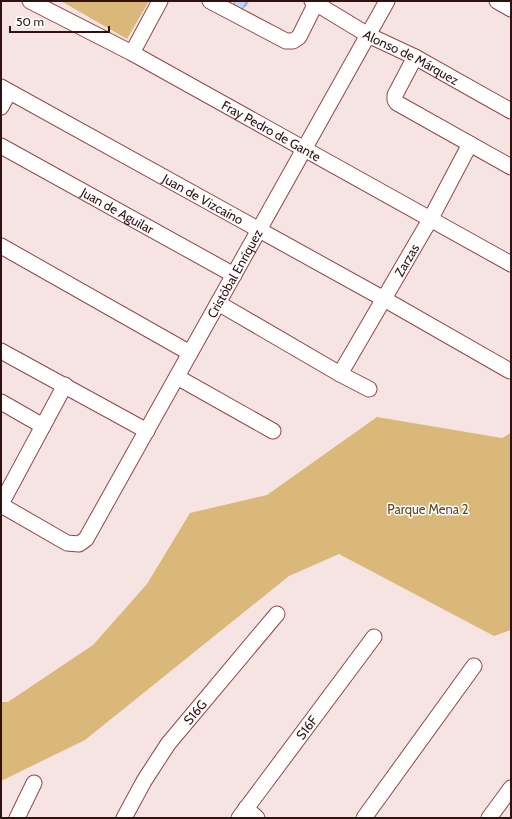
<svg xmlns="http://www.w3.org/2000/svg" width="512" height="819" viewBox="0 0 512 819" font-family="Cabin,sans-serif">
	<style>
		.green { fill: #d9b879 }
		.building { fill: #c1d5fb; stroke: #7a9bdb; filter: url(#shadow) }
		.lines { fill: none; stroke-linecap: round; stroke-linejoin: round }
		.street-casing { stroke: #924745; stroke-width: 17 }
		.street { stroke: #fff; stroke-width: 15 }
		.labels { text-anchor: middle; stroke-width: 3; stroke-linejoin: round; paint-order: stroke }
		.street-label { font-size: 13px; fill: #301110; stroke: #fff }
		.park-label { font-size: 13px; fill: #624b1d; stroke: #fff }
	</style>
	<defs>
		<filter id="shadow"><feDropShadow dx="3.5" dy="-3.5" stdDeviation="0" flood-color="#0004"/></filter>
	</defs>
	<rect width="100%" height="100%" fill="#f6e4e2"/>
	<g class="green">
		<path d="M61,1H149L127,39Z"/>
		<path d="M377,417L502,438L511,433V630L494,636L339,554L289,576L85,740L1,781V702H8L93,645L147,584L190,513L267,495Z"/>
	</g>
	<path class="building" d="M235,1H247L242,10L233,6Z"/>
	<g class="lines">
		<g class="street-casing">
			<g id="street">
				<path id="s1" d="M30,1L132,53L511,264"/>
				<path d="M210,1L286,41H293L299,37L316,3"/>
				<path id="s2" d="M312,1L368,35L415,57L511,111"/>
				<path d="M497,1L511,9"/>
				<path d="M132,53L160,1"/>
				<path d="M415,57L395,95V100L397,103L511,167"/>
				<path id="s3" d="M1,87L384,299L510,371"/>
				<path d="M1,107L9,92"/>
				<path id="s4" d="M1,146L234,275"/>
				<path d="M1,246L190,353"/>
				<path d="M218,303L340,374L369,389"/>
				<path d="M1,351L147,431"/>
				<path id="s5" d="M340,374L431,218L470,144"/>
				<path d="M177,377L273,431"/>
				<path d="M1,402L43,426"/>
				<path d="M1,504L65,385"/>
				<path id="s6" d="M1,505L67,543L79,544L86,539L387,1"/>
				<path d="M246,808L257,818"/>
				<path d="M17,818L34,783"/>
				<path id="s7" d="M124,818L144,781L168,744L277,614"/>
				<path id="s8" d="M239,818L374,637"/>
				<path d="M364,818L474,666"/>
				<path d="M489,818L511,788"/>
			</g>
		</g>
		<use href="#street" class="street"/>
	</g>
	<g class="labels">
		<g class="street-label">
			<text dy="5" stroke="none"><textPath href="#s2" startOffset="114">Alonso de Márquez</textPath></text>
			<text dy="5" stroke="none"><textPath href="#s1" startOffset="274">Fray Pedro de Gante</textPath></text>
			<text dy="5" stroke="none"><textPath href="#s3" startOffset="231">Juan de Vizcaíno</textPath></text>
			<text dy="5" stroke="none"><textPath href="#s4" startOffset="133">Juan de Aguilar</textPath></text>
			<text dy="5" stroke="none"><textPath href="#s5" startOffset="132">Zarzas</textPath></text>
			<text dy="5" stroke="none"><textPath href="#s6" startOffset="401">Cristóbal Enríquez</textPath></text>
			<text dy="5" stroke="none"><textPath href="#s7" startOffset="128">S16G</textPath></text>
			<text dy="5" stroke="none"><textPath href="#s8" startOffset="113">S16F</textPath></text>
		</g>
		<g class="park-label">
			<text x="428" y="514">Parque Mena 2</text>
		</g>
	</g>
	<rect width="512" height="819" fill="none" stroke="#301110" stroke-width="4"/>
	<path d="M10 26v6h99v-6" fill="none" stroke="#301110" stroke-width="2"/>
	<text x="16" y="26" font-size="12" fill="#301110" stroke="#ffffff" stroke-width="3" paint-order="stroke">50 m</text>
</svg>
